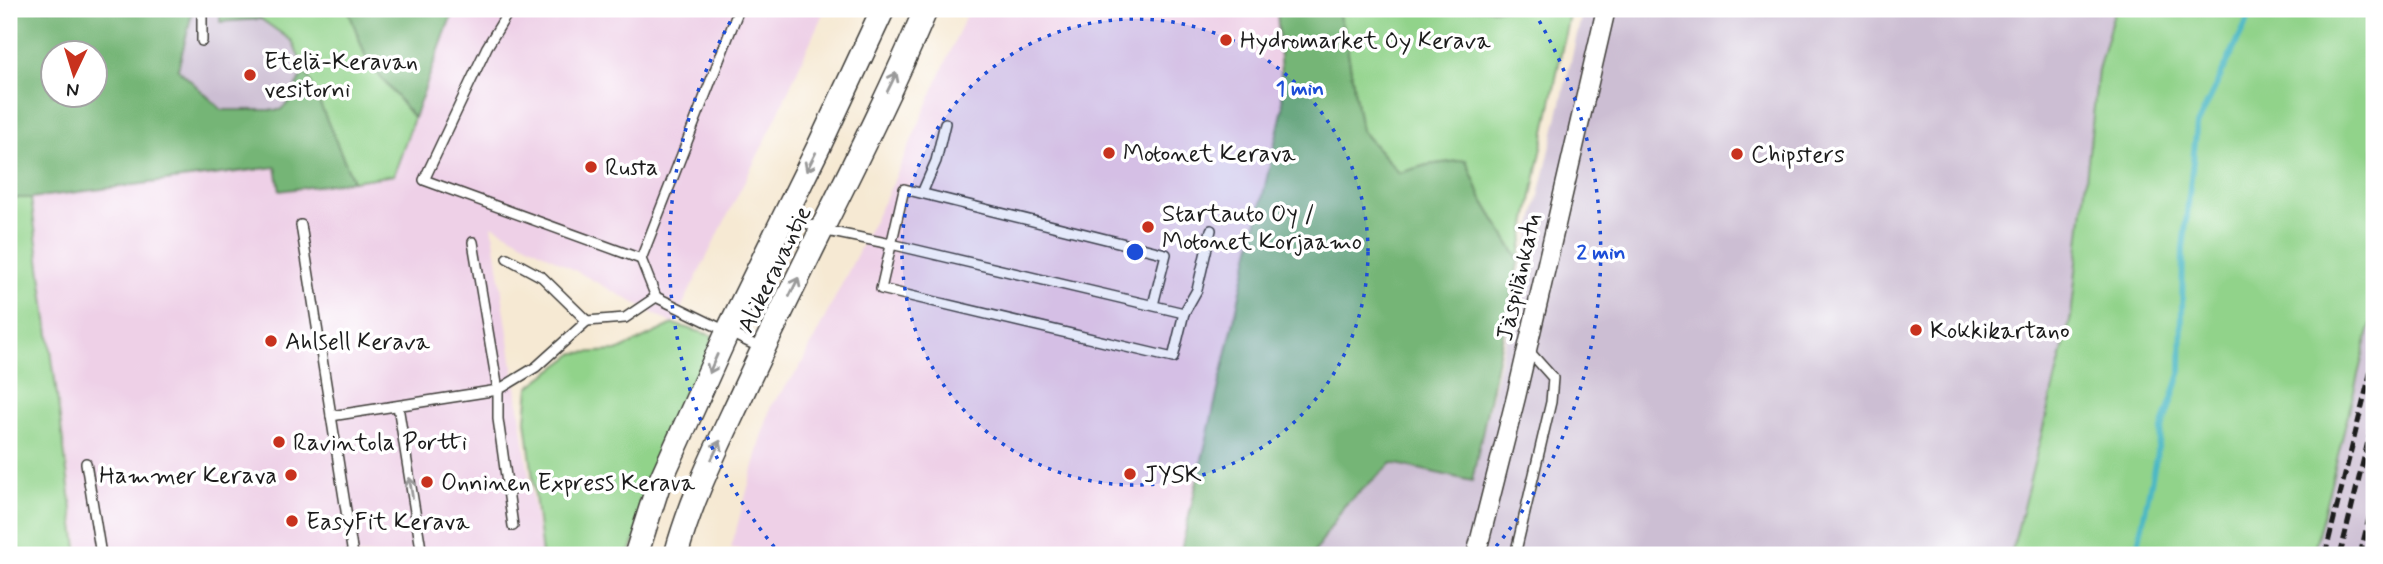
<svg xmlns="http://www.w3.org/2000/svg" width="2383" height="564" viewBox="0 0 2383 564" font-family="Mynerve,sans-serif">
	<style>
		.built { fill: #eed0e7 }
		.industrial { fill: #ccbed3 }
		.green { fill: #91d38a; stroke: #567853; stroke-width: 2 }
		.forest { fill: #74b576; stroke: #486849; stroke-width: 2; fill-rule: evenodd }
		.lines { fill: none; stroke-linecap: round; stroke-linejoin: round }
		.stream { stroke: #4bb8c5; stroke-width: 6 }
		.service-casing { stroke: #3d3b37; stroke-width: 12 }
		.minor-casing { stroke: #3d3b37; stroke-width: 21 }
		.tertiary-casing { stroke: #3d3b37; stroke-width: 26 }
		.service { stroke: #fff; stroke-width: 9 }
		.minor { stroke: #fff; stroke-width: 18 }
		.tertiary { stroke: #fff; stroke-width: 23 }
		.rail { stroke: #1c1c1c; stroke-width: 5; stroke-dasharray: 10 5; stroke-linecap: butt }
		.oneway { stroke: #999 }
		.ring { fill: none; stroke: #1d4ed8; stroke-width: 3.5; stroke-dasharray: 3.5 7 }
		.poi-dot { fill: #c8321e; stroke: #fff; stroke-width: 2.5 }
		.labels { text-anchor: middle; stroke-width: 7; stroke-linejoin: round; paint-order: stroke }
		.poi-label { font-size: 24px; fill: #1c1c1c; stroke: #fff; text-anchor: start }
		.street-label { font-size: 24px; fill: #1c1c1c; stroke: #fff }
		.centre { fill: #1d4ed8; stroke: #fff; stroke-width: 3.5 }
		.ring-label { font-size: 21px; text-anchor: middle; font-weight: bold; fill: #1d4ed8; stroke: #fff; stroke-width: 7; stroke-linejoin: round; paint-order: stroke }
	</style>
	<rect width="100%" height="100%" fill="#fff"/>
	<filter id="ink" filterUnits="userSpaceOnUse"><feTurbulence type="fractalNoise" baseFrequency=".0143" numOctaves="2"/><feDisplacementMap in="SourceGraphic" scale="14" xChannelSelector="R" yChannelSelector="G"/><feConvolveMatrix kernelMatrix="1 2 1 2 8 2 1 2 1" color-interpolation-filters="sRGB"/></filter>
	<filter id="wash" filterUnits="userSpaceOnUse"><feTurbulence type="fractalNoise" baseFrequency=".00686" numOctaves="4" result="noise"/><feDisplacementMap in="SourceGraphic" scale="28" xChannelSelector="R" yChannelSelector="G"/><feGaussianBlur stdDeviation="1.57" result="paint"/><feColorMatrix in="noise" values="0 0 0 0 0 0 0 0 0 0 0 0 0 0 0 0 0 1.4 0 .05"/><feComposite in="paint" operator="in"/></filter>
	<g filter="url(#wash)">
		<rect width="100%" height="100%" fill="#f6e9d3"/>
		<g class="built">
			<path d="M454,9H825L771,129L673,324L492,225L541,555H80L31,198L277,167L280,191L431,68Z"/>
			<path d="M969,9H1278L1283,105L1180,555H763L731,548L771,405L799,369L892,185Z"/>
		</g>
		<g class="industrial">
			<path d="M193,9H220V22L261,19L292,41L305,69L287,104L280,110H222L177,69Z"/>
			<path d="M1583,9H2115L2098,70L2071,317L2011,555H1313L1344,506L1392,463L1472,481Z"/>
			<path d="M2374,314V555H2314L2334,474Z"/>
		</g>
		<g class="green">
			<path d="M253,9H348L367,60L414,118L394,175L353,181L292,41L261,19Z"/>
			<path d="M1337,9H1570L1519,260L1481,197L1466,160L1427,165L1399,173L1361,130L1345,35Z"/>
			<path d="M2115,9H2374V311L2313,555H2011L2071,317L2098,70Z"/>
			<path d="M9,198H31L78,555H9Z"/>
			<path d="M673,324L714,336L629,555H542L526,420L529,387L575,353L617,351Z"/>
		</g>
		<g class="forest">
			<path d="M9,9H193L178,69L222,110H280L287,104L305,69L353,181L280,191L276,167L31,198H9ZM52,52H94V94H52Z"/>
			<path d="M220,9H253L261,19L220,22Z"/>
			<path d="M348,9H411C424,12 440,9 454,9L414,118L367,60Z"/>
			<path d="M1277,9H1337L1345,35L1361,130L1399,173L1427,165L1466,160L1481,197L1519,260L1472,481L1392,463L1344,506L1313,555H1180L1283,108Z"/>
		</g>
		<g class="lines">
			<path class="stream" d="M2136,555L2162,429L2181,371L2183,249L2197,125L2253,9"/>
		</g>
	</g>
	<g filter="url(#ink)">
		<g class="lines">
			<g class="service-casing">
				<g id="service">
					<path d="M202,9V41"/>
					<path d="M510,9L487,47L424,180L641,259"/>
					<path d="M922,193L936,161L945,123"/>
					<path d="M786,214L822,230L891,244L1184,313L1173,358L881,289L904,189L1166,254L1153,305"/>
					<path d="M301,225L353,555"/>
					<path d="M473,242L498,390V419L513,526"/>
					<path d="M507,258L542,277L587,321L625,318L656,297L761,348"/>
					<path d="M656,297L641,259L739,9"/>
					<path d="M1184,313L1197,290L1211,230"/>
					<path d="M398,406L422,555"/>
					<path d="M331,416L498,390L536,367L587,321"/>
					<path d="M86,463L101,555"/>
					<path d="M1515,555L1551,402L1553,378L1528,350"/>
				</g>
			</g>
			<g class="minor-casing">
				<path id="minor" d="M1476,555L1516,397L1606,9"/>
			</g>
			<g class="tertiary-casing">
				<g id="tertiary">
					<path d="M636,555L658,486L727,333L820,144L883,9"/>
					<path d="M676,555C692,495 721,440 747,383C805,258 872,136 926,9"/>
				</g>
			</g>
			<use href="#service" class="service"/>
			<use href="#minor" class="minor"/>
			<use href="#tertiary" class="tertiary"/>
			<g class="rail">
				<path d="M2325,555L2374,358"/>
				<path d="M2340,555L2374,417"/>
				<path d="M2360,555L2374,497"/>
			</g>
		</g>
		<defs><path id="oneway-shaft" d="M-6 0H5M1.5-3L5.5 0L1.5 3" fill="none" stroke-width="1.6" stroke-linecap="round" stroke-linejoin="round" transform="scale(1.75)"/></defs>
		<g class="oneway">
			<use href="#oneway-shaft" transform="translate(892 82) rotate(-64)"/>
			<use href="#oneway-shaft" transform="translate(811 162) rotate(117)"/>
			<use href="#oneway-shaft" transform="translate(794 287) rotate(-64)"/>
			<use href="#oneway-shaft" transform="translate(713 364) rotate(114)"/>
			<use href="#oneway-shaft" transform="translate(716 450) rotate(-65)"/>
			<use href="#oneway-shaft" transform="translate(411 488) rotate(-99)"/>
		</g>
	</g>
	<circle cx="1135" cy="252" r="233" fill="#1d4ed8" fill-opacity=".12"/>
	<g class="ring">
		<circle cx="1135" cy="252" r="233"/>
		<path d="M781 555A466 466 0 0 1 736 12M1534 12A466 466 0 0 1 1489 555"/>
	</g>
	<g class="poi-dot">
		<circle cx="1226" cy="40" r="7"/>
		<circle cx="250" cy="75" r="7"/>
		<circle cx="1109" cy="153" r="7"/>
		<circle cx="1737" cy="154" r="7"/>
		<circle cx="591" cy="167" r="7"/>
		<circle cx="1148" cy="227" r="7"/>
		<circle cx="1916" cy="330" r="7"/>
		<circle cx="271" cy="341" r="7"/>
		<circle cx="279" cy="442" r="7"/>
		<circle cx="1130" cy="474" r="7"/>
		<circle cx="291" cy="475" r="7"/>
		<circle cx="427" cy="482" r="7"/>
		<circle cx="292" cy="521" r="7"/>
	</g>
	<g class="labels">
		<g class="poi-label">
			<text x="1240" y="48">Hydromarket Oy Kerava</text>
			<text x="264" y="69">Etelä-Keravan<tspan x="264" dy="28">vesitorni</tspan></text>
			<text x="1123" y="161">Motonet Kerava</text>
			<text x="1751" y="162">Chipsters</text>
			<text x="605" y="175">Rusta</text>
			<text x="1162" y="221">Startauto Oy /<tspan x="1162" dy="28">Motonet Korjaamo</tspan></text>
			<text x="1930" y="338">Kokkikartano</text>
			<text x="285" y="349">Ahlsell Kerava</text>
			<text x="293" y="450">Ravintola Portti</text>
			<text x="1144" y="482">JYSK</text>
			<text x="277" y="483" text-anchor="end">Hammer Kerava</text>
			<text x="441" y="490">Onninen Express Kerava</text>
			<text x="306" y="529">EasyFit Kerava</text>
		</g>
		<g class="street-label">
			<text transform="translate(774 269) rotate(-64)" y="8">Alikeravantie</text>
			<text transform="translate(1518 277) rotate(-77)" y="8">Jäspilänkatu</text>
		</g>
	</g>
	<circle cx="1135" cy="252" r="10" class="centre"/>
	<g class="ring-label">
		<text x="1300" y="95">1 min</text>
		<text x="1601" y="259">2 min</text>
	</g>
	<rect width="2383" height="564" fill="none" stroke="#fff" stroke-width="35"/>
	<g transform="translate(74 74) rotate(184)"><circle r="33" fill="#ffffff" stroke="#a4a4a4" stroke-width="2"/>
	<path d="M0-5L12 26L0 18L-12 26Z" fill="#c8321e"/>
	<text y="-10" font-size="19" font-weight="bold" text-anchor="middle" fill="#1c1c1c">N</text>
	</g>
</svg>
